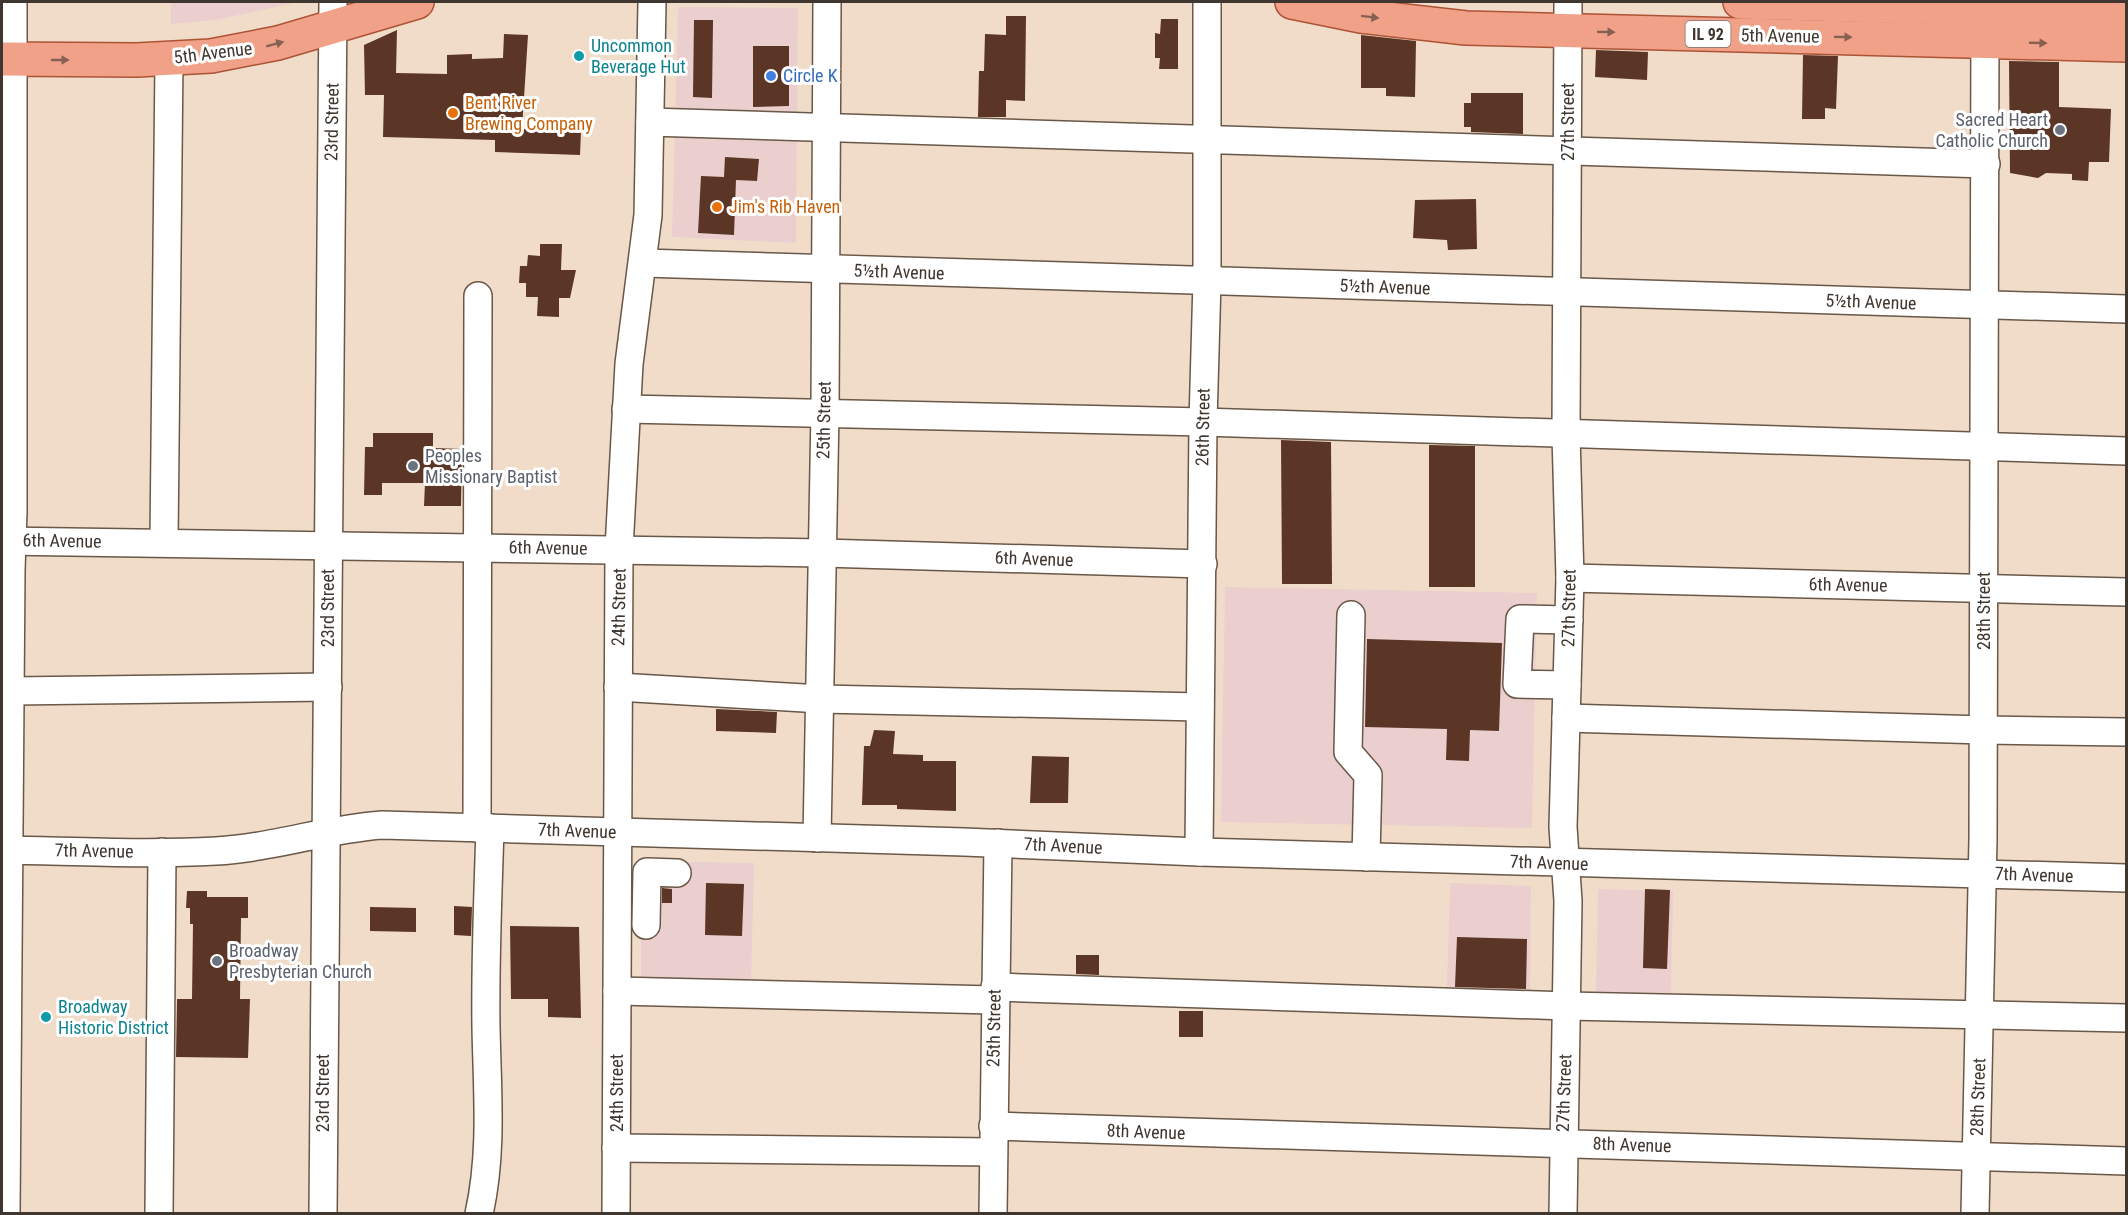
<svg xmlns="http://www.w3.org/2000/svg" width="2128" height="1215" viewBox="0 0 2128 1215" font-family="'Roboto Condensed',sans-serif">
	<style>
		.commercial { fill: #eacfce }
		.building { fill: #5b3525 }
		.lines { fill: none; stroke-linecap: round; stroke-linejoin: round }
		.minor-casing { stroke: #695747; stroke-width: 30 }
		.major-casing { stroke: #ac5336; stroke-width: 36 }
		.minor { stroke: #fff; stroke-width: 27 }
		.major { stroke: #f1a188; stroke-width: 33 }
		.oneway { fill: #866153 }
		.culture-dot { fill: #0f9aa8; stroke: #fff; stroke-width: 2 }
		.shop-dot { fill: #3f7fe0; stroke: #fff; stroke-width: 2 }
		.food-dot { fill: #e8710a; stroke: #fff; stroke-width: 2 }
		.worship-dot { fill: #6b7280; stroke: #fff; stroke-width: 2 }
		.labels { text-anchor: middle; stroke-width: 6; stroke-linejoin: round; paint-order: stroke }
		.shield { fill: #fff; stroke: #79726d; stroke-width: 1.5 }
		.shield-label { font-size: 16px; font-weight: bold; fill: #3f362f }
		.street-label { font-size: 18px; fill: #3f362f; stroke: #fff }
		.culture-label { font-size: 18px; fill: #0d838f; stroke: #fff; text-anchor: start }
		.shop-label { font-size: 18px; fill: #366cbe; stroke: #fff; text-anchor: start }
		.food-label { font-size: 18px; fill: #c56008; stroke: #fff; text-anchor: start }
		.worship-label { font-size: 18px; fill: #5b616d; stroke: #fff; text-anchor: start }
	</style>
	<rect width="100%" height="100%" fill="#f1dcc9"/>
	<g class="commercial">
		<path d="M171,2H298L216,20L171,24Z"/>
		<path d="M678,7L798,8L796,243L672,237Z"/>
		<path d="M1225,587L1537,593L1532,828L1221,822Z"/>
		<path d="M641,861L754,863L751,984L641,982Z"/>
		<path d="M1450,883L1531,886L1530,992L1447,989Z"/>
		<path d="M1598,889L1673,891L1671,995L1596,994Z"/>
	</g>
	<g class="building">
		<path d="M1006,16H1026L1025,101L1006,100V117H978L979,71H984L985,34L1006,35Z"/>
		<path d="M1161,19H1178V69H1159L1160,58H1155V33L1160,34Z"/>
		<path d="M694,20H713L712,98L693,97Z"/>
		<path d="M397,30L396,73L447,74V55L472,54V59L503,58L504,34L528,35L522,129L581,131L580,155L495,152V140L383,137L384,95H365L364,45Z"/>
		<path d="M1361,35L1416,41L1415,97L1386,96V88H1361Z"/>
		<path d="M753,46H789V106L753,107Z"/>
		<path d="M1596,50L1648,52L1647,80L1595,77Z"/>
		<path d="M1803,55L1838,56L1836,109L1825,108V119H1802Z"/>
		<path d="M2009,61L2059,62V107L2111,109L2109,162H2089L2088,181L2072,180V174L2046,173L2038,178L2010,173Z"/>
		<path d="M1471,93H1523V134L1471,132V127H1464V103H1471Z"/>
		<path d="M725,157L759,159L757,181L736,180L734,235L698,233L701,176L724,177Z"/>
		<path d="M1476,199L1477,249L1448,250L1447,240L1413,238L1415,200Z"/>
		<path d="M540,244H562L561,270H576L570,298H559V317L537,316L538,297H526V283H519L520,266H527L528,255L540,256Z"/>
		<path d="M373,433H433V448L462,449L461,506H424L425,483H382V495H364L365,447H373Z"/>
		<path d="M1281,440L1331,442L1332,584H1282Z"/>
		<path d="M1429,445L1475,446V587H1429Z"/>
		<path d="M1367,639L1502,643L1499,731L1470,730L1469,761L1446,760L1447,729L1365,727Z"/>
		<path d="M716,709L777,712L776,733L716,731Z"/>
		<path d="M874,730L895,731L893,754L923,755V761H956V811L897,809V805H862L864,746H870Z"/>
		<path d="M1032,756L1069,757L1068,803H1030Z"/>
		<path d="M706,883L744,884L742,936L705,935Z"/>
		<path d="M662,888L672,889V903H662Z"/>
		<path d="M1645,889L1670,890L1667,969L1643,968Z"/>
		<path d="M187,891H207V897H248V918H241L240,999H250L248,1058L176,1057L177,999H192L193,924H190V908H186Z"/>
		<path d="M454,906L472,907L471,936L454,935Z"/>
		<path d="M370,907L416,908V932L370,931Z"/>
		<path d="M510,926L579,927L581,1018L548,1017V999H511Z"/>
		<path d="M1457,937L1527,939L1526,989L1455,987Z"/>
		<path d="M1076,955H1099V975L1076,974Z"/>
		<rect x="1179" y="1011" width="24" height="26"/>
	</g>
	<g class="lines">
		<g class="minor-casing">
			<g id="minor">
				<path d="M650,122L1986,164"/>
				<path d="M644,263L2126,309"/>
				<path d="M626,409L1203,422L2126,451"/>
				<path d="M2,541L823,553L1203,564"/>
				<path d="M164,542L169,60"/>
				<path d="M1570,578L2126,592"/>
				<path d="M1351,615L1348,752L1368,775L1366,857"/>
				<path d="M1567,685L1517,684L1520,619L1569,620"/>
				<path d="M618,687L821,699L1200,707"/>
				<path d="M12,691L328,687"/>
				<path d="M1566,718L1984,730L2126,732"/>
				<path d="M477,828L478,296"/>
				<path d="M817,838L825,412L827,2"/>
				<path d="M2,850C73,851 145,855 216,851C272,848 326,829 382,825L964,842L1199,852L2126,878"/>
				<path d="M1199,852L1203,422L1207,281V2"/>
				<path d="M646,925L647,872L677,873"/>
				<path d="M995,987L1567,1006L2126,1018"/>
				<path d="M617,991L994,1000"/>
				<path d="M993,1126L2126,1161"/>
				<path d="M616,1148L993,1152"/>
				<path d="M6,1214L11,570L13,512V2"/>
				<path d="M159,1214L162,852"/>
				<path d="M323,1214L333,2"/>
				<path d="M479,1214C493,1151 487,1089 486,1026C485,960 488,894 490,828"/>
				<path d="M616,1214L619,549L629,364L648,215L652,2"/>
				<path d="M993,1214L998,843"/>
				<path d="M1563,1214L1568,901L1563,827L1570,578L1566,435L1568,2"/>
				<path d="M1975,1214L1983,839L1985,22"/>
			</g>
		</g>
		<g class="major-casing">
			<g id="major">
				<path d="M1292,2L1361,16L1466,28L2126,45"/>
				<path d="M1740,2L2126,13"/>
				<path d="M2,59L137,60L211,56L278,43L417,2"/>
			</g>
		</g>
		<use href="#minor" class="minor"/>
		<use href="#major" class="major"/>
	</g>
	<defs><path id="oneway-solid" d="M-6-.8H1V-3.2L6.5 0L1 3.2V.8H-6Z" transform="scale(1.5)"/></defs>
	<g class="oneway">
		<use href="#oneway-solid" transform="translate(1370 17) rotate(7)"/>
		<use href="#oneway-solid" transform="translate(1606 32) rotate(1)"/>
		<use href="#oneway-solid" transform="translate(1843 37) rotate(1)"/>
		<use href="#oneway-solid" transform="translate(2038 43) rotate(2)"/>
		<use href="#oneway-solid" transform="translate(275 44) rotate(-15)"/>
		<use href="#oneway-solid" transform="translate(60 60)"/>
	</g>
	<g class="culture-dot">
		<circle cx="579" cy="56" r="6"/>
		<circle cx="46" cy="1017" r="6"/>
	</g>
	<circle class="shop-dot" cx="771" cy="76" r="6"/>
	<g class="food-dot">
		<circle cx="453" cy="113" r="6"/>
		<circle cx="717" cy="207" r="6"/>
	</g>
	<g class="worship-dot">
		<circle cx="2060" cy="130" r="6"/>
		<circle cx="413" cy="466" r="6"/>
		<circle cx="217" cy="961" r="6"/>
	</g>
	<g class="labels">
		<rect class="shield" x="1685.5" y="21" width="45" height="26" rx="4.5"/>
		<g class="shield-label">
			<text x="1708" y="40">IL 92</text>
		</g>
		<g class="street-label">
			<text transform="translate(1780 36) rotate(1)" y="6">5th Avenue</text>
			<text transform="translate(213 53) rotate(-7)" y="6">5th Avenue</text>
			<text transform="translate(332 122) rotate(-89)" y="6">23rd Street</text>
			<text transform="translate(1568 122) rotate(-90)" y="6">27th Street</text>
			<text transform="translate(899 272) rotate(2)" y="6">5½th Avenue</text>
			<text transform="translate(1385 287) rotate(2)" y="6">5½th Avenue</text>
			<text transform="translate(1871 302) rotate(2)" y="6">5½th Avenue</text>
			<text transform="translate(824 420) rotate(-89)" y="6">25th Street</text>
			<text transform="translate(1203 427) rotate(-89)" y="6">26th Street</text>
			<text transform="translate(62 541) rotate(1)" y="6">6th Avenue</text>
			<text transform="translate(548 548) rotate(1)" y="6">6th Avenue</text>
			<text transform="translate(1034 559) rotate(2)" y="6">6th Avenue</text>
			<text transform="translate(1848 585) rotate(1)" y="6">6th Avenue</text>
			<text transform="translate(619 607) rotate(-89)" y="6">24th Street</text>
			<text transform="translate(328 608) rotate(-90)" y="6">23rd Street</text>
			<text transform="translate(1569 608) rotate(-89)" y="6">27th Street</text>
			<text transform="translate(1984 611) rotate(-90)" y="6">28th Street</text>
			<text transform="translate(577 831) rotate(2)" y="6">7th Avenue</text>
			<text transform="translate(1063 846) rotate(3)" y="6">7th Avenue</text>
			<text transform="translate(94 851) rotate(1)" y="6">7th Avenue</text>
			<text transform="translate(1549 863) rotate(2)" y="6">7th Avenue</text>
			<text transform="translate(2034 875) rotate(2)" y="6">7th Avenue</text>
			<text transform="translate(994 1028) rotate(-89)" y="6">25th Street</text>
			<text transform="translate(323 1093) rotate(-90)" y="6">23rd Street</text>
			<text transform="translate(617 1093) rotate(-90)" y="6">24th Street</text>
			<text transform="translate(1564 1093) rotate(-88)" y="6">27th Street</text>
			<text transform="translate(1978 1097) rotate(-88)" y="6">28th Street</text>
			<text transform="translate(1146 1132) rotate(2)" y="6">8th Avenue</text>
			<text transform="translate(1632 1145) rotate(2)" y="6">8th Avenue</text>
		</g>
		<g class="culture-label">
			<text x="591" y="52">Uncommon<tspan x="591" dy="21">Beverage Hut</tspan></text>
			<text x="58" y="1013">Broadway<tspan x="58" dy="21">Historic District</tspan></text>
		</g>
		<g class="shop-label">
			<text x="783" y="82">Circle K</text>
		</g>
		<g class="food-label">
			<text x="465" y="109">Bent River<tspan x="465" dy="21">Brewing Company</tspan></text>
			<text x="729" y="213">Jim's Rib Haven</text>
		</g>
		<g class="worship-label">
			<text x="2048" y="126" text-anchor="end">Sacred Heart<tspan x="2048" dy="21">Catholic Church</tspan></text>
			<text x="425" y="462">Peoples<tspan x="425" dy="21">Missionary Baptist</tspan></text>
			<text x="229" y="957">Broadway<tspan x="229" dy="21">Presbyterian Church</tspan></text>
		</g>
	</g>
	<rect width="2128" height="1215" fill="none" stroke="#3f362f" stroke-width="6"/>
</svg>
